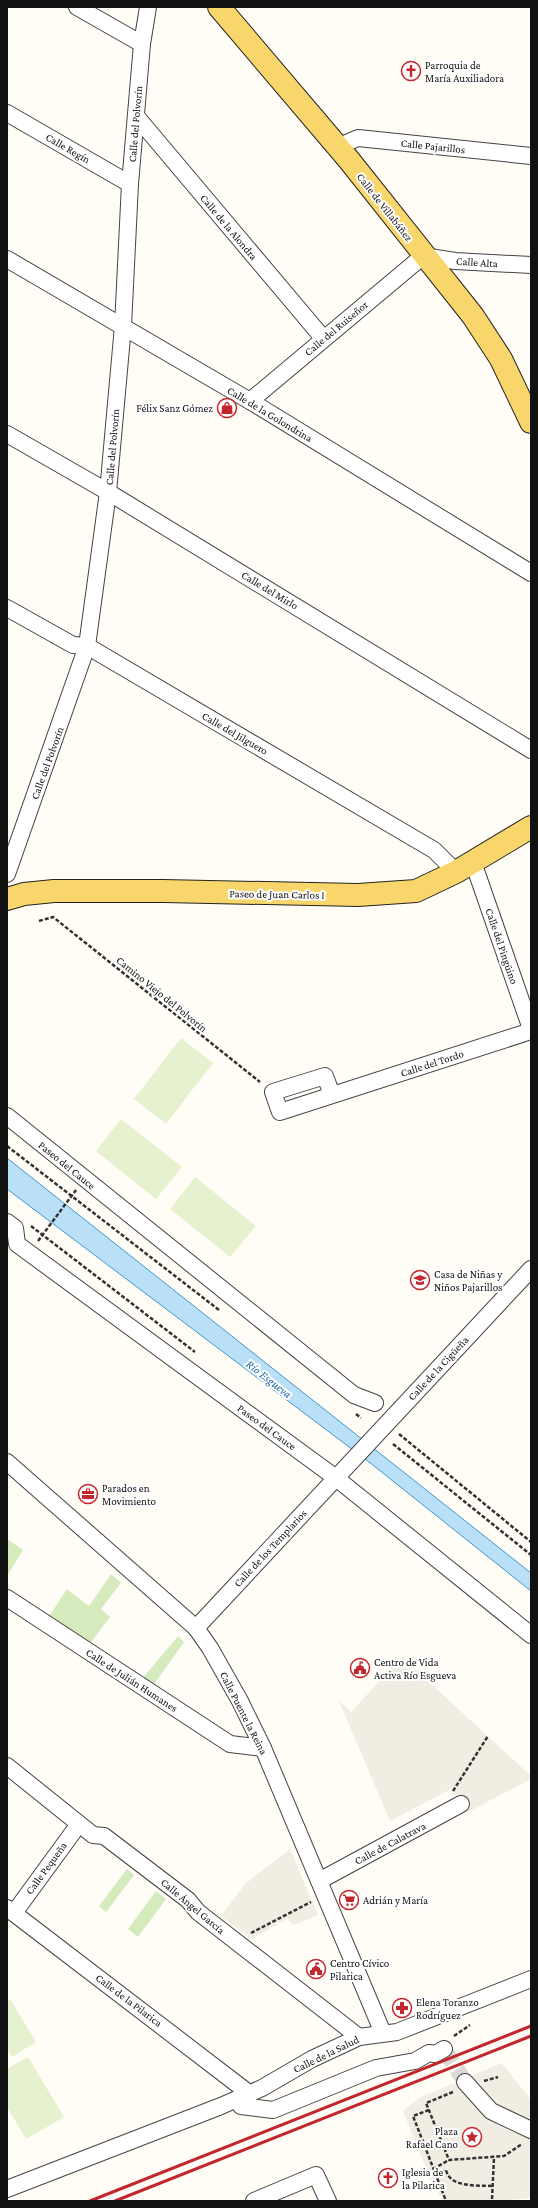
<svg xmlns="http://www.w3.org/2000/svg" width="538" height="2208" viewBox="0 0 538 2208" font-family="'Crimson Pro',serif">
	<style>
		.green { fill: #d5ebbd }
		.pitch { fill: #e6f2cf }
		.plaza { fill: #f1ede2 }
		.water { fill: #b9e0f7; stroke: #3f96cf }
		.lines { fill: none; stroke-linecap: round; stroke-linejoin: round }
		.street-tunnel { stroke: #dbdad3; stroke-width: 16; stroke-dasharray: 16 8; stroke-linecap: butt }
		.street-casing { stroke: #444; stroke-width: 18 }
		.primary-casing { stroke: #222; stroke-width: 24 }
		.path { stroke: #333; stroke-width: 2.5; stroke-dasharray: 4 2; stroke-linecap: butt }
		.street { stroke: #fff; stroke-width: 16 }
		.primary { stroke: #f9d66b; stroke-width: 22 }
		.rail { stroke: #c4262e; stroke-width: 3 }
		.labels { text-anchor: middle; stroke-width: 4; stroke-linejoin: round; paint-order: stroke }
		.poi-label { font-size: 11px; fill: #111; stroke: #fff; text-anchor: start }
		.street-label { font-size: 11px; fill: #111; stroke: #fff }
		.water-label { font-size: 12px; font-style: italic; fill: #1768a6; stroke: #fff }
	</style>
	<rect width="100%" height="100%" fill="#fffdf5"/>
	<g class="green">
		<path d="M7,1539L23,1550L7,1576Z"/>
		<path d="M111,1574L121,1583L101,1609L110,1617L89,1645L48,1618L67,1589L89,1606Z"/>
		<path d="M178,1636L184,1642L153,1686L142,1679Z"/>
		<path d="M127,1869L134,1875L106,1912L99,1906Z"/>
		<path d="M156,1891L166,1899L138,1937L128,1929Z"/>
	</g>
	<g class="pitch">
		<path d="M181,1038L213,1063L166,1124L134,1099Z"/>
		<path d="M121,1119L182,1167L156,1199L96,1151Z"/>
		<path d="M195,1177L256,1226L230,1257L170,1209Z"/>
		<path d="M10,1999L36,2042L12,2057L7,2049V2000Z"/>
		<path d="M28,2057L64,2117L26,2139L7,2107V2069Z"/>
	</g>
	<g class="plaza">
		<path d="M402,1657L531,1776V1779L466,1813L453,1788L390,1821L339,1701L351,1712Z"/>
		<path d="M290,1849L318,1915L294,1925L287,1919L252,1939L221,1916L245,1884Z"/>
		<path d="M502,2063L531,2100V2198L498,2201H444L431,2181L403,2111L419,2098Z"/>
	</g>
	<path class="water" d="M7,1158L531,1573V1591L369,1462L7,1189Z"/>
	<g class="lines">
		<path class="street-tunnel" d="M444,2049L465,2082"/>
		<g class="street-casing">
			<g id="street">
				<path d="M77,7L142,44"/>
				<path d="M7,113L130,184"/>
				<path d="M136,116L323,338"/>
				<path d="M337,147L358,138L531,156"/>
				<path d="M7,259L250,401L531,573"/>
				<path d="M250,401L423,256L455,261L531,265"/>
				<path d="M7,434L108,492L531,750"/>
				<path d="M7,608L73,645L87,646L427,846L434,850L456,872"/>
				<path d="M473,862L531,1029"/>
				<path d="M7,874L87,646L108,492L123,326L130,184L142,44L148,7"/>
				<path d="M332,1095L325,1076L273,1092L280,1112L531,1031"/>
				<path d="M7,1116L354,1395L375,1403"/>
				<path d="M7,1222L15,1228L17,1244L336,1478L531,1635"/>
				<path d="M7,1462L196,1628L210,1648L240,1701L263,1748L383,2033"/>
				<path d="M7,1598L230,1744L263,1748"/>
				<path d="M196,1628L531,1269"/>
				<path d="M7,1766L93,1835L104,1836L188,1900L198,1912L359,2037"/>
				<path d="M319,1881L461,1804"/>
				<path d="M7,1908L250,2094"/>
				<path d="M14,1913L79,1824"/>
				<path d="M465,2082L491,2111L531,2130"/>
				<path d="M237,2099L241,2106L273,2110L376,2068L415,2061L429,2053L435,2054L444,2049"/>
				<path d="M7,2189L221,2106L262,2088L312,2059L359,2037L397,2032L531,1979"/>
				<path d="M254,2201L316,2175L328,2201"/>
			</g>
		</g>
		<g class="primary-casing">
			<g id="primary">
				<path d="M219,7L349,160L473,316L501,359L531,422"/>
				<path d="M7,899L24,894L54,891H163L358,895L416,891L456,872L531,827"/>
			</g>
		</g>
		<g class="path">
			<path d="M39,921L53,917L260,1082"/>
			<path d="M7,1146L219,1310"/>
			<path d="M31,1226L195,1352"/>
			<path d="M38,1241L76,1190"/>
			<path d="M356,1414L361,1418"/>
			<path d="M399,1434L531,1542"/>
			<path d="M393,1444L531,1555"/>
			<path d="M453,1791L488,1736"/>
			<path d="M251,1933L311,1902"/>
			<path d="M454,2036L470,2025"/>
			<path d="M484,2081L498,2077"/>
			<path d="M453,2092L426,2103L449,2160L504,2156L522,2144"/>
			<path d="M429,2110L413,2116L446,2201"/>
			<path d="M433,2169L449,2160"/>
			<path d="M435,2174L446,2170C450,2188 477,2185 492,2186"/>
			<path d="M492,2199L494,2158"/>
		</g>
		<use href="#street" class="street"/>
		<use href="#primary" class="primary"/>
		<g class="rail">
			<path d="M90,2201L531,2026"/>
			<path d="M115,2201L531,2036"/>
		</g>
	</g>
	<defs>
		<g id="church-ring" transform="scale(1)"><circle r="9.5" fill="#fff" stroke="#c4262e" stroke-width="1.5"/><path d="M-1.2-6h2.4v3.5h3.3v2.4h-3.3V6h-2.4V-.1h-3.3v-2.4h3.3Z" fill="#c4262e"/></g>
		<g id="shop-ring" transform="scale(1)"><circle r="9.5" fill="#fff" stroke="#c4262e" stroke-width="1.5"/><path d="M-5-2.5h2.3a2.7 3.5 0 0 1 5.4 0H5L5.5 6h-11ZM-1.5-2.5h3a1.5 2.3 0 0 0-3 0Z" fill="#c4262e"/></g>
		<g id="school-ring" transform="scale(1)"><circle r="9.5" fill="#fff" stroke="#c4262e" stroke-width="1.5"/><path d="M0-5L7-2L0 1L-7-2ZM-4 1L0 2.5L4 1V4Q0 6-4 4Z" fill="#c4262e"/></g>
		<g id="office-ring" transform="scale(1)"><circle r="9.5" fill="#fff" stroke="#c4262e" stroke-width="1.5"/><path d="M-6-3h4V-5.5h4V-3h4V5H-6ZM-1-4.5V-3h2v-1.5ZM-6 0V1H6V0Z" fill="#c4262e"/></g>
		<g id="civic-ring" transform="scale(1)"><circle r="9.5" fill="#fff" stroke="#c4262e" stroke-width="1.5"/><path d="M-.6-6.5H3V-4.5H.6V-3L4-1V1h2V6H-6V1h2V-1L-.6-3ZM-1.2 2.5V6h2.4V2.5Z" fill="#c4262e"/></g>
		<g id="supermarket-ring" transform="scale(1)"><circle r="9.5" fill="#fff" stroke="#c4262e" stroke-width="1.5"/><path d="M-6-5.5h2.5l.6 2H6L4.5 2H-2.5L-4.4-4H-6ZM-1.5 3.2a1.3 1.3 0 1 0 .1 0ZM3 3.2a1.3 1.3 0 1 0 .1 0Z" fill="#c4262e"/></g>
		<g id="pharmacy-ring" transform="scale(1)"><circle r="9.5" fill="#fff" stroke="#c4262e" stroke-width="1.5"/><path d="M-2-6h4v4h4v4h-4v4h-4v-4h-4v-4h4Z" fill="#c4262e"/></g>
		<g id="sight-ring" transform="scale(1)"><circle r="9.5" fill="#fff" stroke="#c4262e" stroke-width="1.5"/><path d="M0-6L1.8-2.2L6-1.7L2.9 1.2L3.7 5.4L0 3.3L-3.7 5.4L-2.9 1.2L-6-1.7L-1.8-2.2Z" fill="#c4262e"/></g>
	</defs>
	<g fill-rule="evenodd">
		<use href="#church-ring" x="411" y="71"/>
		<use href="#shop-ring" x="227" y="408"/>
		<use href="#school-ring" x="420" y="1280"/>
		<use href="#office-ring" x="88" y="1494"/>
		<use href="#civic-ring" x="360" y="1668"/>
		<use href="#supermarket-ring" x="349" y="1900"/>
		<use href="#civic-ring" x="316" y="1969"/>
		<use href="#pharmacy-ring" x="402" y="2008"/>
		<use href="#sight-ring" x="472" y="2137"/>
		<use href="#church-ring" x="388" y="2178"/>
	</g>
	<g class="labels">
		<g class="poi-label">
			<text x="425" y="69">Parroquia de<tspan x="425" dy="13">María Auxiliadora</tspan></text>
			<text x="213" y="412" text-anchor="end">Félix Sanz Gómez</text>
			<text x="434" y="1278">Casa de Niñas y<tspan x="434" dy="13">Niños Pajarillos</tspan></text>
			<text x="102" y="1492">Parados en<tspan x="102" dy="13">Movimiento</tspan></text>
			<text x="374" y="1666">Centro de Vida<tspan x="374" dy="13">Activa Río Esgueva</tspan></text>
			<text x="363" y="1904">Adrián y María</text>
			<text x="330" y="1967">Centro Cívico<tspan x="330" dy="13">Pilarica</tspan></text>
			<text x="416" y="2006">Elena Toranzo<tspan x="416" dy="13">Rodríguez</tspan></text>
			<text x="458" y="2135" text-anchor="end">Plaza<tspan x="458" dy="13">Rafael Cano</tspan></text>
			<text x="402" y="2176">Iglesia de<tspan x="402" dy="13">la Pilarica</tspan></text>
		</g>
		<g class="street-label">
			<text transform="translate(135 124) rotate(-85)" y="4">Calle del Polvorín</text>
			<text transform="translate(433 146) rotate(6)" y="4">Calle Pajarillos</text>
			<text transform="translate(68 148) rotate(30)" y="4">Calle Regín</text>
			<text transform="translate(385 207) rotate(52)" y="4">Calle de Villabáñez</text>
			<text transform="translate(229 227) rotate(50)" y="4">Calle de la Alondra</text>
			<text transform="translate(477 262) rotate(4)" y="4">Calle Alta</text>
			<text transform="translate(336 328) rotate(-40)" y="4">Calle del Ruiseñor</text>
			<text transform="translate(270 414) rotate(31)" y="4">Calle de la Golondrina</text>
			<text transform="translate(112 447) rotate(-85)" y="4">Calle del Polvorín</text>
			<text transform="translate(270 590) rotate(31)" y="4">Calle del Mirlo</text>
			<text transform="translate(235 733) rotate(30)" y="4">Calle del Jilguero</text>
			<text transform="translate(47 763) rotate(-70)" y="4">Calle del Polvorín</text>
			<text transform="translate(277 894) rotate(1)" y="4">Paseo de Juan Carlos I</text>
			<text transform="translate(502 946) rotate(71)" y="4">Calle del Pingüino</text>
			<text transform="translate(162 994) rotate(39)" y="4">Camino Viejo del Polvorín</text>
			<text transform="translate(432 1063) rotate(-18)" y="4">Calle del Tordo</text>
			<text transform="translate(67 1165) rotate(39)" y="4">Paseo del Cauce</text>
			<text transform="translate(438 1368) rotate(-47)" y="4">Calle de la Cigüeña</text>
			<text transform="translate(267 1427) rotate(36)" y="4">Paseo del Cauce</text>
			<text transform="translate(270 1548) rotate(-47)" y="4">Calle de los Templarios</text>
			<text transform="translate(132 1680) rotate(33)" y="4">Calle de Julián Humanes</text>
			<text transform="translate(244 1713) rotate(63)" y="4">Calle Puente la Reina</text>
			<text transform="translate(390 1843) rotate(-28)" y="4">Calle de Calatrava</text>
			<text transform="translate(46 1868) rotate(-54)" y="4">Calle Pequeña</text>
			<text transform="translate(193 1906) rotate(40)" y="4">Calle Ángel García</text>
			<text transform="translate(129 2000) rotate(37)" y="4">Calle de la Pilarica</text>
			<text transform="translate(326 2054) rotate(-26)" y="4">Calle de la Salud</text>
		</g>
		<g class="water-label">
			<text transform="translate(269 1379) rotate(38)" y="4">Río Esgueva</text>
		</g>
	</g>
	<rect width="538" height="2208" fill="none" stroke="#111111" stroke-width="16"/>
</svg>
